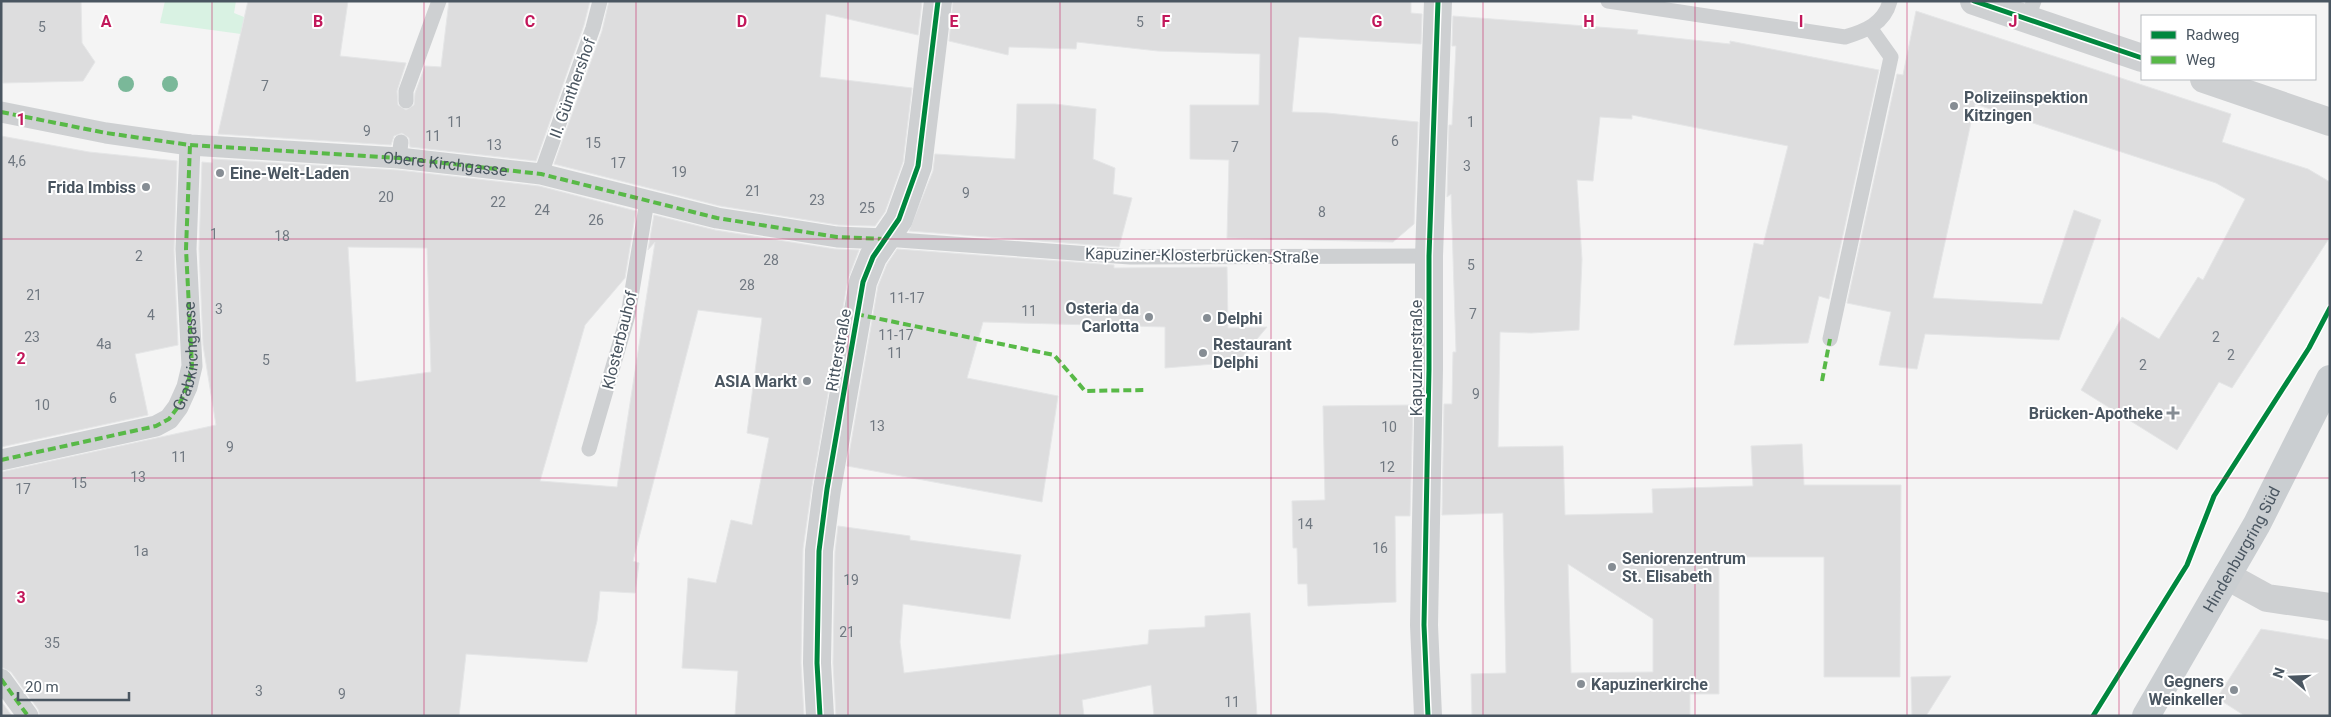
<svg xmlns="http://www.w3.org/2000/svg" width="2331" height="717" viewBox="0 0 2331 717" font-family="Roboto,sans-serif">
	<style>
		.green { fill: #d9f2e3 }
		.building { fill: #ddddde; stroke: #e5e6e7; fill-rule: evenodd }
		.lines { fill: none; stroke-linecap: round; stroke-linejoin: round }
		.service { stroke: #ced0d2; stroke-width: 15 }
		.pedestrian { stroke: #ced0d2; stroke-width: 21 }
		.minor { stroke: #ced0d2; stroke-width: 28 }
		.primary { stroke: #caced1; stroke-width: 28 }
		.quiet { stroke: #58b947; stroke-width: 4; stroke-dasharray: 8 4; stroke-linecap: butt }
		.cycleway-casing { stroke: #fff; stroke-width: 8 }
		.cycleway { stroke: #00873e; stroke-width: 5 }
		.tree { fill: #7ab899 }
		.grid { fill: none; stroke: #c2185b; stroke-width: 1; stroke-opacity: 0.55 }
		.poi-dot { fill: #868d94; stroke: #fff; stroke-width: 2 }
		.labels { text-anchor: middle; stroke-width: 4; stroke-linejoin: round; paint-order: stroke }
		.number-label { font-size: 14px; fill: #707881 }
		.street-label { font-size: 16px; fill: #4a5661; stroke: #fff }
		.poi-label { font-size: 16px; font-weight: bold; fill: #4a5661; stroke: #fff; text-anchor: start }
		.grid-label { font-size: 16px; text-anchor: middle; font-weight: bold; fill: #c2185b; stroke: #fff; stroke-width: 4; stroke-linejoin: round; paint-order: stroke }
	</style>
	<rect width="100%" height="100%" fill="#f4f4f4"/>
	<path class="green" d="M165,1H236L234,13L244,17L241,34L160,23Z"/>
	<g class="building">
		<path d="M1,1H81L82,43L95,62L83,81L3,83Z"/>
		<path d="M248,1H348L340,56L406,63L397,91L398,105L406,110L414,105L415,93L425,66L441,67L449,1H590L584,25L536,161L410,147L409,138L402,133L394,136L391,145L218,134Z"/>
		<path d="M609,1H922L918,35L826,14L820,77L912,88L903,162L885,212L875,226L838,225L720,206L554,164L602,31Z"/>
		<path d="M953,1H1411V13L1422,14L1421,44L1299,37L1292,112L1327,113L1418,122L1414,224L1393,242L1227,238L1229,160L1190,159V105H1259L1260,54L1158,51L1077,42L1076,49L1009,47L1008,55L949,41Z"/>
		<path d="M1916,11L2231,114L2222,142L2308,169L2330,182V237L2232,388L2219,382L2177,450L2081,390L2122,317L2159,339L2198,277L2203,280L2245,199L2216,183L1975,104L1933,298L2042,304L2074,210L2101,220L2059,340L1925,334L1917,369L1879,365L1891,312L1847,303L1897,74L1903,75Z"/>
		<path d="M1453,16L1638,30L1637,34L1730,44V41L1879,70L1829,299L1819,296L1808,343L1734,345L1754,243L1763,245L1788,146L1632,115V119L1600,117L1593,181L1577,180L1582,259L1579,330L1531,333L1500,332L1498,447L1563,446L1565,515L1653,513L1652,489L1753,486L1751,446L1802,444L1804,485H1901L1900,677H1824V557H1719V694H1690V716H1472L1471,674L1506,673L1503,513L1442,515L1444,404H1452L1453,352H1456L1451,194L1447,197L1449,125H1452L1456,46H1452ZM1568,564L1653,619V672L1571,673Z"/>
		<path d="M1017,104H1055L1096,109L1093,159L1115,168L1113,194L1132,198L1119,247L909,231L933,171L935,154L1015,159Z"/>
		<path d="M1,136L89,152L177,161L174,250L178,345L135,354L148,415L1,447Z"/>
		<path d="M213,159L398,170L539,186L636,211L625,278L585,325L540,481L617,487L655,242L648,250L654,215L715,230L835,249L859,250L848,279L812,486L803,549L801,663L804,716H735L738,671L682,668L688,578L716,583L731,520L752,525L769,438L747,433L762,318L698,310L633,561L639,563L635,593L600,591L597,621L587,662L466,654L459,716H40L38,709L11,672L1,667V472L216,425L203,345L199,249L202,162L212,163ZM348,247L427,248L431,372L356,382Z"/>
		<path d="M897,249L1114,265V268L1227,267L1228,328L1267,327L1238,362L1165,368V327L983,322L967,378L1058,396L1042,502L847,466L878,286L887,264Z"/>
		<path d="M1413,405L1410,516H1395L1396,602L1308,606L1307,584H1298L1297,548H1293L1292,501L1325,500L1323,406Z"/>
		<path d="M838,526L910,536V540L1021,555L1010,619L903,604L900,642L904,673L1148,644L1149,630L1205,627V616L1250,613L1257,716H1154L1151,685L1082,700L1084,716H836L833,663L835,552Z"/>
		<path d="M2261,629L2330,640V716H2245L2217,698Z"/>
		<path d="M1951,676L1926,716H1912L1911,677Z"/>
		<path d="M1,701L12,716H1Z"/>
	</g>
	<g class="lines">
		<g class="service">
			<path d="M1608,1L1845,37C1865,31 1884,24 1890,1"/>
			<path d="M2027,19L2034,1"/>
			<path d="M406,101V91L439,1"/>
			<path d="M399,158L401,142"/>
			<path d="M541,174L593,28L600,1"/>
			<path d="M885,239L1130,257L1429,256"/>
			<path d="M1830,339L1891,57L1871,29"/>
			<path d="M589,449L628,315L647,201"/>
		</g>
		<g class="pedestrian">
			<path id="s1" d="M1,112L106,133L190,145L399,158L541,174L717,218L837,237L885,239"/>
			<path d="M1,460L156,426L169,419L178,407L187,387L192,366L186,249L190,145"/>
			<path d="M1,679L28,716"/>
		</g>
		<g class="minor">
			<path d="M1974,1L2142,58"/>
			<path d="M2204,79L2330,122"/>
			<path d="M2227,576L2267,598L2330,607"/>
			<path d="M820,716L817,663L819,551L827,489L863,282L873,257L899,219L918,166L938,1"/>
			<path d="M1428,716L1424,625L1429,369V256L1438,1"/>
		</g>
		<path class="primary" id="s2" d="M2146,716L2257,524L2330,379"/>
		<g class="quiet">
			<path d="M1,112L106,133L190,145L399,158L541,174L717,218L837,237L885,239"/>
			<path d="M856,314L1054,355L1085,391L1144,390"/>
			<path d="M1822,381L1830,339"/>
			<path id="s3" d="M1,460L156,426L169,419L178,407L187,387L192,366L186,249L190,145"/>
			<path d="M1,679L28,716"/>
		</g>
		<g class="cycleway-casing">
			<g id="cycleway">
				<path d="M1974,1L2142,58"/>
				<path d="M820,716L817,663L819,551L827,489L863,282L873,257L899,219L918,166L938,1"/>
				<path d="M1428,716L1424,625L1429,369V256L1438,1"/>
				<path d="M2093,716L2187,565L2214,496L2309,348L2330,308"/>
			</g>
		</g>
		<use href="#cycleway" class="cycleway"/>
	</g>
	<g class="tree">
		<circle cx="126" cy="84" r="8"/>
		<circle cx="170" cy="84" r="8"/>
	</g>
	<path class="grid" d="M212,1V716M424,1V716M636,1V716M848,1V716M1060,1V716M1271,1V716M1483,1V716M1695,1V716M1907,1V716M2119,1V716M1,239H2330M1,478H2330"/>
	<g class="poi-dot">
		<circle cx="1954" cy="106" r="5"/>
		<circle cx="220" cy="173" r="5"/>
		<circle cx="146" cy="187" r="5"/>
		<circle cx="1149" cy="317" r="5"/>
		<circle cx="1207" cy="318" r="5"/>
		<circle cx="1203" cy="353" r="5"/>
		<circle cx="807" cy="381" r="5"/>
		<path d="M2170.5 405.5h5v5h5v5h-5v5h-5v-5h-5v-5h5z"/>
		<circle cx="1612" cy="567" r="5"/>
		<circle cx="1581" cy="684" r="5"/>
		<circle cx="2234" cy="690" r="5"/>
	</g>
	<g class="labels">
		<g class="number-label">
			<text x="1140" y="27">5</text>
			<text x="42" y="32">5</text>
			<text x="265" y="91">7</text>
			<text x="455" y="127">11</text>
			<text x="1471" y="127">1</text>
			<text x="367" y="136">9</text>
			<text x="433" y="141">11</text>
			<text x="1395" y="146">6</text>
			<text x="593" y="148">15</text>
			<text x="494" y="150">13</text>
			<text x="1235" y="152">7</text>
			<text x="17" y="166">4,6</text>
			<text x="618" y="168">17</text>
			<text x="1467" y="171">3</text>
			<text x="679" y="177">19</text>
			<text x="753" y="196">21</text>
			<text x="966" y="198">9</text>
			<text x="386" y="202">20</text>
			<text x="817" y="205">23</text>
			<text x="498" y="207">22</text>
			<text x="867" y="213">25</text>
			<text x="542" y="215">24</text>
			<text x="1322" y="217">8</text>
			<text x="596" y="225">26</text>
			<text x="214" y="239">1</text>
			<text x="282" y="241">18</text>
			<text x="139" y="261">2</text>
			<text x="771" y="265">28</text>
			<text x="1471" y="270">5</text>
			<text x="747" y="290">28</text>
			<text x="34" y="300">21</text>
			<text x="907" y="303">11-17</text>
			<text x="219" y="314">3</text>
			<text x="1029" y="316">11</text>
			<text x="1473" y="319">7</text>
			<text x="151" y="320">4</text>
			<text x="896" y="340">11-17</text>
			<text x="32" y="342">23</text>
			<text x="2216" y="342">2</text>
			<text x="104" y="349">4a</text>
			<text x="895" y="358">11</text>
			<text x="2231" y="360">2</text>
			<text x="266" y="365">5</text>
			<text x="2143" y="370">2</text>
			<text x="1476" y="399">9</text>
			<text x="113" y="403">6</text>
			<text x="42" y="410">10</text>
			<text x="877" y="431">13</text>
			<text x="1389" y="432">10</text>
			<text x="230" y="452">9</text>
			<text x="179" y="462">11</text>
			<text x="1387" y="472">12</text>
			<text x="138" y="482">13</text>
			<text x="79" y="488">15</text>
			<text x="23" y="494">17</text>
			<text x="1305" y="529">14</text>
			<text x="1380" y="553">16</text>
			<text x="141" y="556">1a</text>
			<text x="851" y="585">19</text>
			<text x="847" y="637">21</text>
			<text x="52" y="648">35</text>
			<text x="259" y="696">3</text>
			<text x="342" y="699">9</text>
			<text x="1232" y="707">11</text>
		</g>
		<g class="street-label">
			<text transform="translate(572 88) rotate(-70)" y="6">II. Günthershof</text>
			<text dy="6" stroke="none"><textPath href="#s1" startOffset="448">Obere Kirchgasse</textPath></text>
			<text transform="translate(1202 255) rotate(1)" y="6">Kapuziner-Klosterbrücken-Straße</text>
			<text transform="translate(619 340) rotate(-76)" y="6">Klosterbauhof</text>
			<text transform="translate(838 350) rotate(-80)" y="6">Ritterstraße</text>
			<text dy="6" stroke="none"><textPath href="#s3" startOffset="241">Grabkirchgasse</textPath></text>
			<text transform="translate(1416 358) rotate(-90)" y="6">Kapuzinerstraße</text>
			<text dy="6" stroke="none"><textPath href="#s2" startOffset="192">Hindenburgring Süd</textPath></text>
		</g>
		<g class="poi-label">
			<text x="1964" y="103">Polizeiinspektion<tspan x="1964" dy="18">Kitzingen</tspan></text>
			<text x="230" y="179">Eine-Welt-Laden</text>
			<text x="136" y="193" text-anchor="end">Frida Imbiss</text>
			<text x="1139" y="314" text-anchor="end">Osteria da<tspan x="1139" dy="18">Carlotta</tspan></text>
			<text x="1217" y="324">Delphi</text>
			<text x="1213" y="350">Restaurant<tspan x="1213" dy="18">Delphi</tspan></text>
			<text x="797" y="387" text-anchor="end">ASIA Markt</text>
			<text x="2163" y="419" text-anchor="end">Brücken-Apotheke</text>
			<text x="1622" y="564">Seniorenzentrum<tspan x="1622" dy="18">St. Elisabeth</tspan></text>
			<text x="2224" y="687" text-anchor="end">Gegners<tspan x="2224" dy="18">Weinkeller</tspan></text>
			<text x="1591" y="690">Kapuzinerkirche</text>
		</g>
	</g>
	<g class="grid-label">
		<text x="106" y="27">A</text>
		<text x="318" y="27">B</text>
		<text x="530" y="27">C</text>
		<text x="742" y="27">D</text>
		<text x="954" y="27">E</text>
		<text x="1166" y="27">F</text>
		<text x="1377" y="27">G</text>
		<text x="1589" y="27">H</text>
		<text x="1801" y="27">I</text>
		<text x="2013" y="27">J</text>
		<text x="21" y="125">1</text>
		<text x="21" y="364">2</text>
		<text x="21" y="603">3</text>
	</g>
	<rect width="2331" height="717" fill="none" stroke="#4a5661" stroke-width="5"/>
	<rect x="2141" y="15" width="175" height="65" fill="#ffffff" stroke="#b7bbc0"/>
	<rect x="2151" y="31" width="25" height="8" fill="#00873e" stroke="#b7bbc0"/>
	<text x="2186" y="40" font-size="15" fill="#4a5661">Radweg</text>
	<rect x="2151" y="56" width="25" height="8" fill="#58b947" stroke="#b7bbc0"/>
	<text x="2186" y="65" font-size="15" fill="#4a5661">Weg</text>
	<g transform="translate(2291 677) rotate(289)" stroke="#ffffff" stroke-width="4" paint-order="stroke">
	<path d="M0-4L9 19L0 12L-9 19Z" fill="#4a5661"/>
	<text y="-8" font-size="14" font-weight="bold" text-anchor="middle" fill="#4a5661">N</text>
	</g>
	<path d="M18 692v8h111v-8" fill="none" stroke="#4a5661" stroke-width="2.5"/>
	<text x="25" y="692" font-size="15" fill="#4a5661" stroke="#ffffff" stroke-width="4" paint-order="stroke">20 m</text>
</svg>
